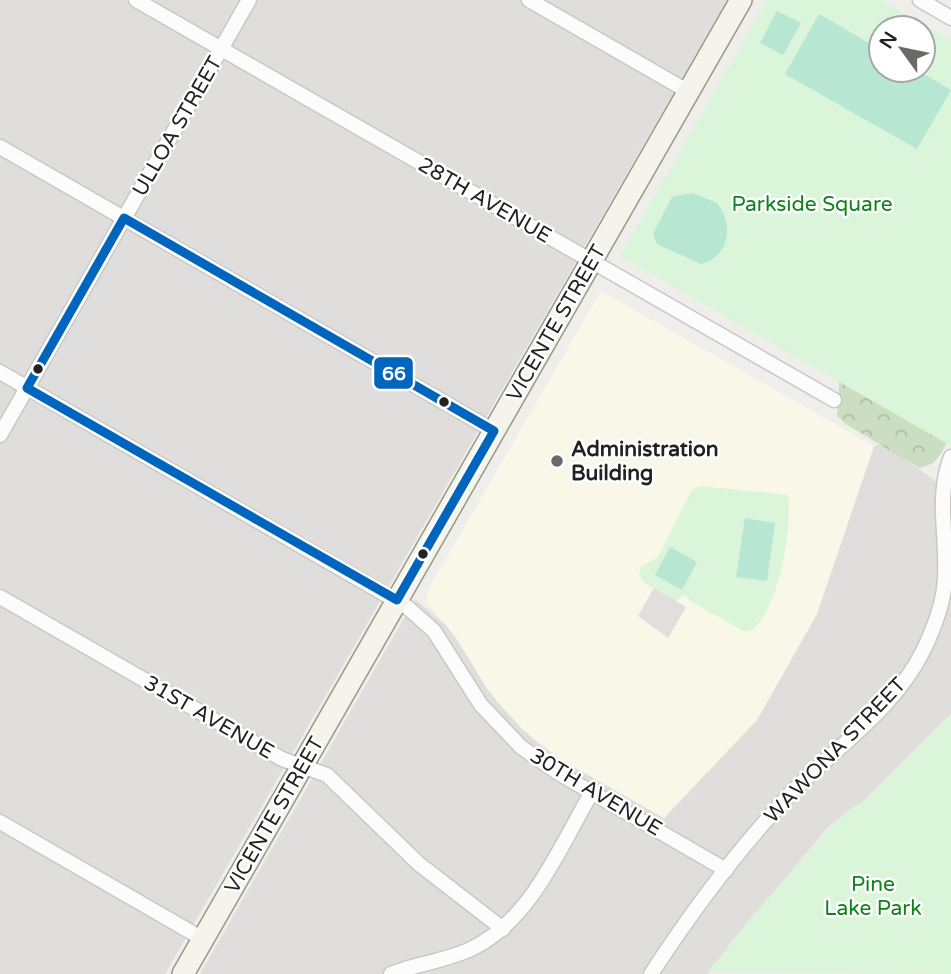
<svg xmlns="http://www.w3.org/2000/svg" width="951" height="974" viewBox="0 0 951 974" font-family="'Varela Round',sans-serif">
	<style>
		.residential { fill: #dfdedc }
		.education { fill: #f8f7e8 }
		.forest { fill: url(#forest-crowns) }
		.park { fill: #daf5da; fill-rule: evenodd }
		.pitch { fill: #b7e6d2 }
		.parking { fill: #e0dfde }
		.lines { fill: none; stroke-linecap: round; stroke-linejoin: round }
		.street-casing { stroke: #c9c8c7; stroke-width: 17 }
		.secondary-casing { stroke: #999a82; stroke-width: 24 }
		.street { stroke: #fdfcfc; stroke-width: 14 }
		.secondary { stroke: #f4f4ed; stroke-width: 21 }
		.bus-1-casing { stroke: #fff; stroke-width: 14 }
		.bus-1 { stroke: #0065bd; stroke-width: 9 }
		.bus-dot { fill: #222; stroke: #fff; stroke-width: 2.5 }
		.poi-dot { fill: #6a6968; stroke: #fff; stroke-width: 2.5 }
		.labels { text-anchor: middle; stroke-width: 5; stroke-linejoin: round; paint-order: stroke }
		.street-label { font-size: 21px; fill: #222; stroke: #fff }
		.park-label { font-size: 21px; fill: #0c8416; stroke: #fff }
		.poi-label { font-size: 21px; font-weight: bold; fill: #222; stroke: #fff; text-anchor: start }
		.line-badge { stroke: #fff; stroke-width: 2.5 }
		.badge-label { font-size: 19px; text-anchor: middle; font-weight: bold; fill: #fff }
	</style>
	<defs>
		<pattern id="forest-crowns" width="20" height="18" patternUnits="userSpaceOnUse" patternTransform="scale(1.75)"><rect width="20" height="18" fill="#cbdec1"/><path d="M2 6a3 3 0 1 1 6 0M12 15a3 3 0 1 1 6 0" fill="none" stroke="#aebea6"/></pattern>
	</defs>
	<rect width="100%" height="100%" fill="#f0eeeb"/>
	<g class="residential">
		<path d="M0,0H727L165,974H0Z"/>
		<path d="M883,444L951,492V714L864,801L828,827L708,972L710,974H200L415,599L448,627L497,702L534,740L560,759L664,818L817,614L874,446Z"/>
	</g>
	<path class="education" d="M601,291L874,446L817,614L757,720L664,818L560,759L521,728L487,689L456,637L426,602L428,590Z"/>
	<path class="forest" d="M840,372L951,432C944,449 939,465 919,468L846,424L837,416Z"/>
	<g class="park">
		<path d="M767,0H881L951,40V446L620,256ZM881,28H923V70H881Z"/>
		<path d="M700,486L788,495C793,525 778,615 750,631H743L690,601L686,595L675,601L643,582L639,574L641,567L658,557L692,490Z"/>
		<path d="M951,714V974L708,972L726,953L729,945C754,913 781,883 808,853C826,833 839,813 864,801Z"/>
	</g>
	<g class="pitch">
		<path d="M777,11L801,23L783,55L760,43Z"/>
		<path d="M819,14L881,50V70H917L951,90L917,149L785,74Z"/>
		<path d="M693,193L717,203C734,224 730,257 701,264L657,244L653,234L672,197Z"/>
		<path d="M745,518L775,523L767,581L736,577Z"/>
		<path d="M670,547L697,562L682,590L655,575Z"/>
	</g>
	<path class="parking" d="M654,588L686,607L668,638L638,616Z"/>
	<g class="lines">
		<g class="street-casing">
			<g id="street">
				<path d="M136,0L834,400"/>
				<path d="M529,0L689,92"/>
				<path d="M920,0L951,18"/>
				<path d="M0,147L494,431"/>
				<path d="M0,372L407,607L434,631L481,705L521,747L560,774L726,870"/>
				<path d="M0,435L249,0"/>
				<path d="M0,597L282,759L327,775L419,864L503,929"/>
				<path d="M0,822L203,939"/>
				<path d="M391,974C418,963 447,961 473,948C532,919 560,846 592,792"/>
				<path d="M651,974C692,911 739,848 791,793C837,746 895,709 924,649C933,630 941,610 944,589C950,545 934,500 951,457"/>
			</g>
		</g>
		<g class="secondary-casing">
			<path id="secondary" d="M183,974L741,0"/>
		</g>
		<use href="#street" class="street"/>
		<use href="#secondary" class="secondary"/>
		<g class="bus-1-casing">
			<path id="bus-1" d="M124,218L494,431L397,600L27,388Z"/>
		</g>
		<use href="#bus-1" class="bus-1"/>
	</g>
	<g class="bus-dot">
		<circle cx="38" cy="369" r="6"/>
		<circle cx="444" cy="402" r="6"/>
		<circle cx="423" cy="554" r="6"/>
	</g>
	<circle class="poi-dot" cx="557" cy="461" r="7"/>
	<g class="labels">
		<g class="street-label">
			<text transform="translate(177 126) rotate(-60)" y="7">ULLOA STREET</text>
			<text transform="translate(485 200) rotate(30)" y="7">28TH AVENUE</text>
			<text transform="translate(556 323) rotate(-60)" y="7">VICENTE STREET</text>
			<text transform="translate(209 717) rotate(30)" y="7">31ST AVENUE</text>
			<text transform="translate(835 750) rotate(-46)" y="7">WAWONA STREET</text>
			<text transform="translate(596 792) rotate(31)" y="7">30TH AVENUE</text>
			<text transform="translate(274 815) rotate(-60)" y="7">VICENTE STREET</text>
		</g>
		<g class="park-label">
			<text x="812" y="211">Parkside Square</text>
			<text x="873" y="891">Pine<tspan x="873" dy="24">Lake Park</tspan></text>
		</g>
		<g class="poi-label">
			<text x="571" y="456">Administration<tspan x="571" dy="24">Building</tspan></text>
		</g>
	</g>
	<rect class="line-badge" x="373" y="356" width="41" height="34" rx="7" fill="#0065bd"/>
	<g class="badge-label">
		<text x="394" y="380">66</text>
	</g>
	<g transform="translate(902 49) rotate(303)"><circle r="33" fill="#ffffff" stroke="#a7a7a7" stroke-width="2"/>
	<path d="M0-5L12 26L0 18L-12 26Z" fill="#6a6968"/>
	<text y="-10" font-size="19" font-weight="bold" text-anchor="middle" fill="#222222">N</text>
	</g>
</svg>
